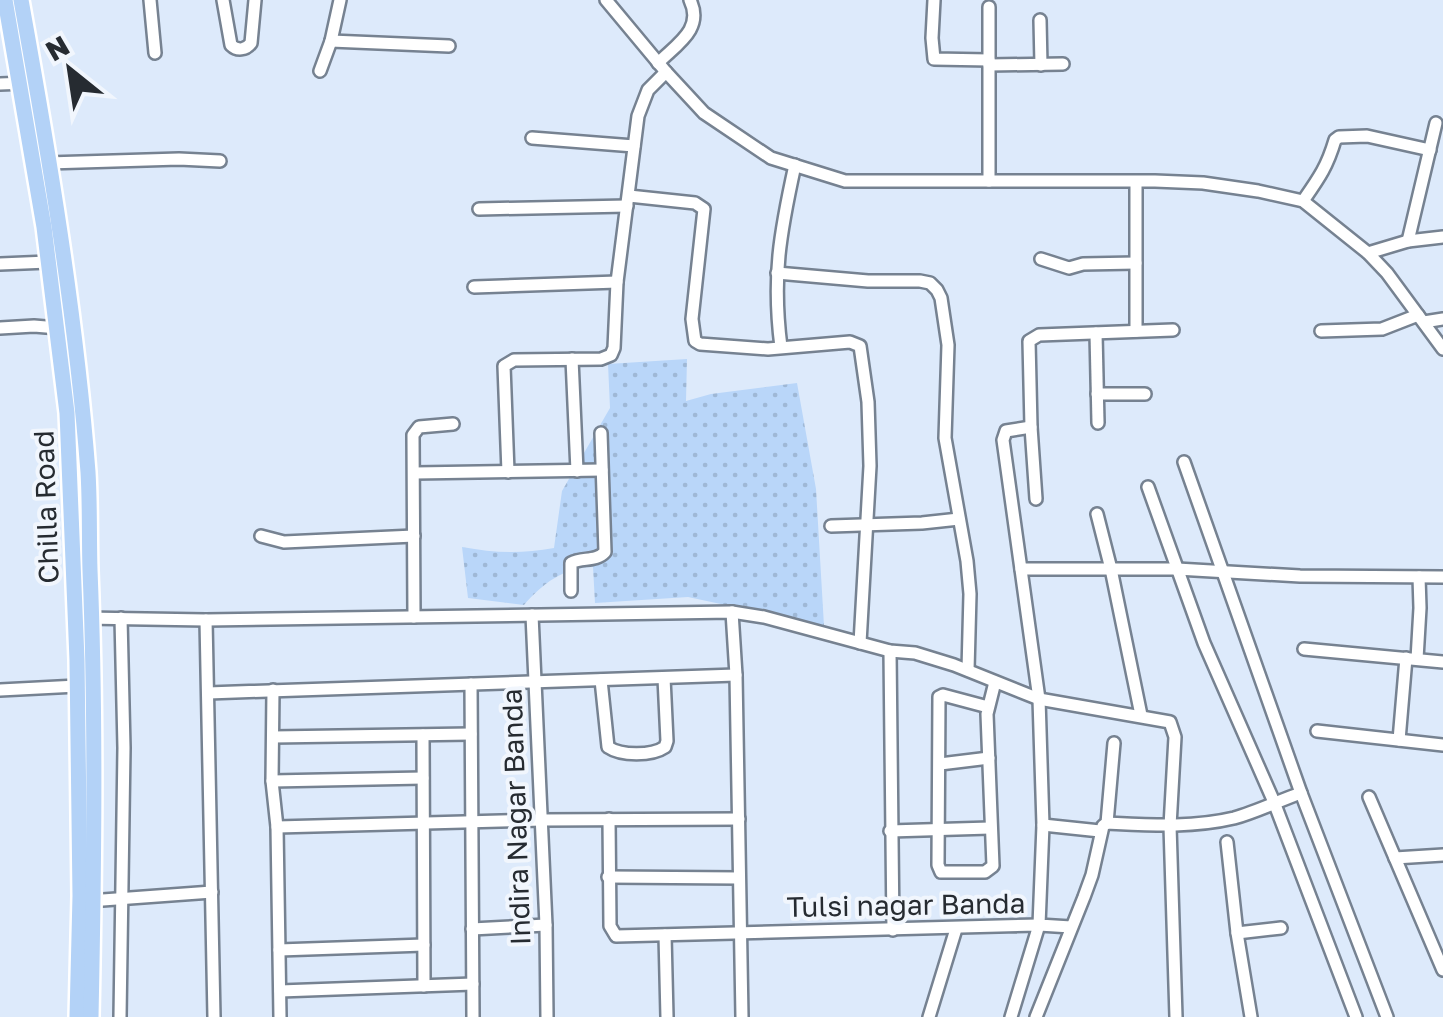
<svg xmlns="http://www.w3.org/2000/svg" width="1443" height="1017" viewBox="0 0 1443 1017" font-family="'Golos Text',sans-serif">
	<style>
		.grass { fill: url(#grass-dots) }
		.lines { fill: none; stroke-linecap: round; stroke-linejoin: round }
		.minor-casing { stroke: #768291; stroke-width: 16 }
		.major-casing { stroke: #fff; stroke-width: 20 }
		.minor { stroke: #fff; stroke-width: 11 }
		.major { stroke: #b3d2f7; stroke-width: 15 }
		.labels { text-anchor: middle; stroke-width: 8; stroke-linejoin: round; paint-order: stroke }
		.street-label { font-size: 28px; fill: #262b31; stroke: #f1f6fd }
	</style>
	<defs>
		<pattern id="grass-dots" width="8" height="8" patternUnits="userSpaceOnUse" patternTransform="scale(2.5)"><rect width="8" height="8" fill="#b9d6f9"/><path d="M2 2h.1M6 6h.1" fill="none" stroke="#9fb8d6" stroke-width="1.8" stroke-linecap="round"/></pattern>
	</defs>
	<rect width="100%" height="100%" fill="#ddeafb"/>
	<path class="grass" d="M687,359L686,401L711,394L797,383L816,489L824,626L688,597L595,603L593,567C564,567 542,584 524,605L468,598L462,547C495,553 521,554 554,548L562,491L610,408L608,364Z"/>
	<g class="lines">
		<g class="minor-casing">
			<g id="minor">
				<path d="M150,0L155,53"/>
				<path d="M223,0L231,45C237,51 246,50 251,43L255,0"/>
				<path d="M606,0L666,72L704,113L771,158L845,181H1155L1203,183L1258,191L1303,201L1368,253L1387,273L1443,349"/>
				<path d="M934,0L932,38L934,59L989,60"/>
				<path d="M989,7V181"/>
				<path d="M1040,20L1041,65"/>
				<path d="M331,41L449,46"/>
				<path d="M658,63C677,44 704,29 690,0"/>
				<path d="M989,65L1063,64"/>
				<path d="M320,71L331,41L340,0"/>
				<path d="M0,84L26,83"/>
				<path d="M532,138L634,146"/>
				<path d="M48,163L179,159L220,161"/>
				<path d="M1136,182V331"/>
				<path d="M629,196L695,203L704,209L692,319L695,341L700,344L768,349L850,342L860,346L868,402L870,466L860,643"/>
				<path d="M1303,201C1319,178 1327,167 1335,140L1339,137L1367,136L1430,150"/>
				<path d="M479,209L627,206"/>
				<path d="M1408,241L1436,123"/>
				<path d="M1368,253L1408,241L1443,237"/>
				<path d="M1041,259L1069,268L1083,264L1136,263"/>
				<path d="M0,264L48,262"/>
				<path d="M777,273L868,281H920L930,283L937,290L941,298L948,345L945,438L967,561L970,594L968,670"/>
				<path d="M474,287L617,282"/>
				<path d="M1424,322L1443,319"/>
				<path d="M0,328L34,326L58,328"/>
				<path d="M1321,331L1382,329L1418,315"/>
				<path d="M1096,333L1098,423"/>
				<path d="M781,347C772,277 780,233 795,165"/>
				<path d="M572,359L577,471"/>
				<path d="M1097,394H1145"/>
				<path d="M1031,427L1006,431L1003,440L1039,699L1043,825L1039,925L1071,927"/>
				<path d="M1184,462L1301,793L1387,1017"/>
				<path d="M508,472L504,366L514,360L601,359L611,355L614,348L617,282L638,116L648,90L666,72"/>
				<path d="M415,473L602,470"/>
				<path d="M1148,487L1204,643L1274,802L1356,1017"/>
				<path d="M1036,499L1031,427L1029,341L1039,335L1173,330"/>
				<path d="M1097,514L1111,569L1141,715"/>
				<path d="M831,526L922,523L959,519"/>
				<path d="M261,536L284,542L414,536"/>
				<path d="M1021,569H1177L1300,576L1443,577"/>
				<path d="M571,591V563C582,557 596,562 605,552L601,433"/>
				<path d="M732,612L764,617L890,651L915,653L954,665L1039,699L1170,722L1175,737L1170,826L1176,1017"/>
				<path d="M532,615L546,925L547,1017"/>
				<path d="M414,617L413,435L419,427L453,424"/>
				<path d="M85,618L206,620L732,612L736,675L742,1017"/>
				<path d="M206,620L214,1017"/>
				<path d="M1304,649L1443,662"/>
				<path d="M890,651L893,930"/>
				<path d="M1417,659L1420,608L1419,577"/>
				<path d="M601,680L608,747C621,756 652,756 665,747L667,741L664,678"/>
				<path d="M471,684L473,1017"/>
				<path d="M0,690L77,686"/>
				<path d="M273,690L272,781L277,827L280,1017"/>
				<path d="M208,693L736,675"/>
				<path d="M988,707L943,695L939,697L938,865L941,872H985L993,866L987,714L995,682"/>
				<path d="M1317,731L1443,745"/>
				<path d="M423,735L424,986"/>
				<path d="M273,737L471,734"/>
				<path d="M1399,740L1406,658"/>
				<path d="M940,764L989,758"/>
				<path d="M272,781L423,778"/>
				<path d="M1369,797L1443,970"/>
				<path d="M609,819L610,926L616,936L1039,925L1011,1017"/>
				<path d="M1107,823L1114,743"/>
				<path d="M1043,825L1100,831"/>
				<path d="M277,827L541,820L739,819"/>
				<path d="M890,831L990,828"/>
				<path d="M1227,842L1237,933L1251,1017"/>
				<path d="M1395,858L1443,855"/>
				<path d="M608,877L739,878"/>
				<path d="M89,901L212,892"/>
				<path d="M472,929L546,925"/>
				<path d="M1237,933L1281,928"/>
				<path d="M665,935L667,1017"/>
				<path d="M279,950L424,945"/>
				<path d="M280,991L473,984"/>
				<path d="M120,1017L124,748L121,618"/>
				<path d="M929,1017L956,929"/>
				<path d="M1036,1017L1084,897L1092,875L1103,826L1107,823C1150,825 1192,828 1234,818C1256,812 1278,801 1301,793"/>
			</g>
		</g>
		<g class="major-casing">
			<g id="major">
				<path d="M5,0L44,227L67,413L77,660L80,896L77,1017"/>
				<path d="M21,0C49,155 76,316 88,472C90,505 89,538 90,570C96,719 94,868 91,1017"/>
			</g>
		</g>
		<use href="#minor" class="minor"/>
		<use href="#major" class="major"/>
	</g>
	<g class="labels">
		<g class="street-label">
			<text transform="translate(46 507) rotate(-92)" y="10">Chilla Road</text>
			<text transform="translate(516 817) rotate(-92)" y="10">Indira Nagar Banda</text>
			<text transform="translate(906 905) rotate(-1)" y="10">Tulsi nagar Banda</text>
		</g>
	</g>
	<g transform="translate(70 70) rotate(330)" stroke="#f1f6fd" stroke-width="8" paint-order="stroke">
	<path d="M0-8L18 38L0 25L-18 38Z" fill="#262b31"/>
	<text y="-15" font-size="28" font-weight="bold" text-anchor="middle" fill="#262b31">N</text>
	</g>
</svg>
